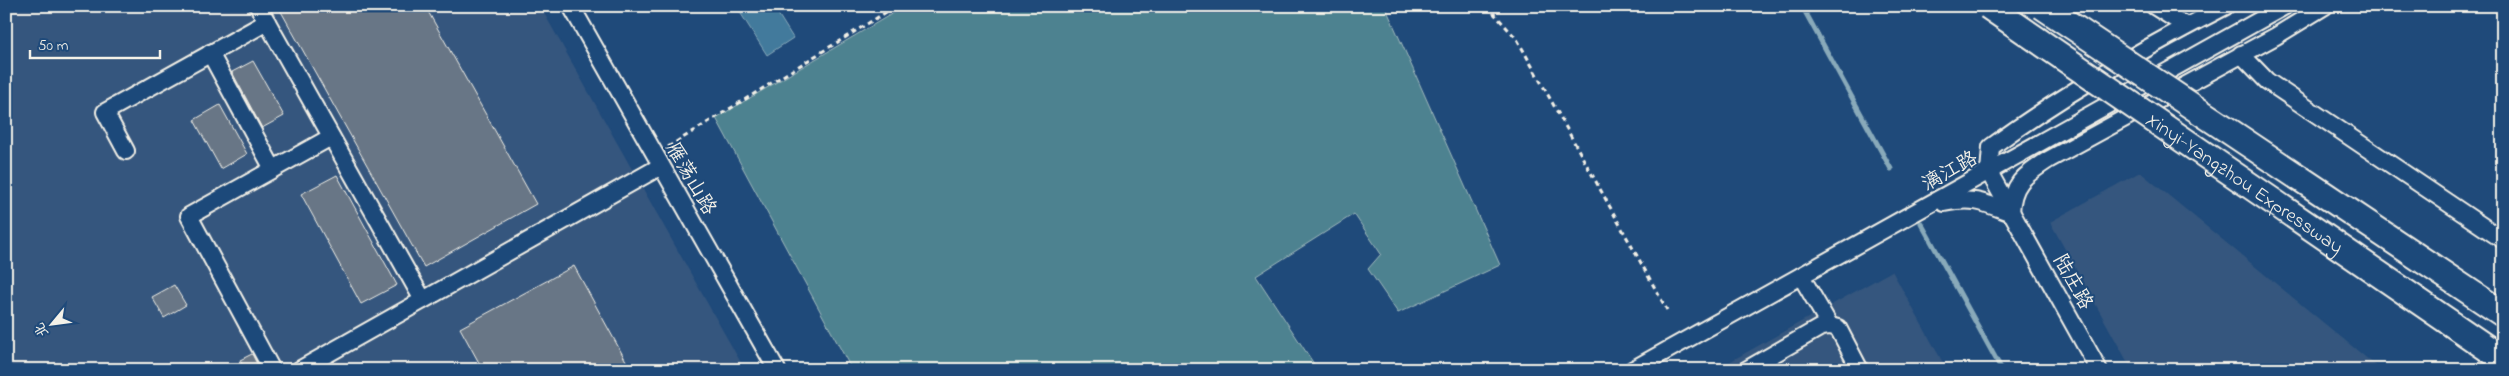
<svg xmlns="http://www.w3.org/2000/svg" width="2509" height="376" viewBox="0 0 2509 376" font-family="'Indie Flower','LXGW WenKai TC',sans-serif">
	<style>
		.built { fill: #35577e }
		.green { fill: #4e8290; stroke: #a1babc }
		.water { fill: #427a9c; stroke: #89aaba }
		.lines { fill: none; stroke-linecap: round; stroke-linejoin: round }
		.stream { stroke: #89aaba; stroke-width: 5 }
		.building { fill: #677686; stroke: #f4f1e8 }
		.minor-casing { stroke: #f4f1e8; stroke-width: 20 }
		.path { stroke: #f4f1e8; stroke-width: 3; stroke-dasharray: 5 4; stroke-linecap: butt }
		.minor { stroke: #1f4a7a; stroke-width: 16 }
		.highway-bridge-casing { stroke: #f4f1e8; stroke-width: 29; stroke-linecap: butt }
		.highway-bridge { stroke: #1f4a7a; stroke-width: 25 }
		.labels { text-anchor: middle; stroke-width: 4; stroke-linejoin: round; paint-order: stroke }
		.street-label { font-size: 20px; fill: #f4f1e8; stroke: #1f4a7a }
	</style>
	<rect width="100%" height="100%" fill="#1f4a7a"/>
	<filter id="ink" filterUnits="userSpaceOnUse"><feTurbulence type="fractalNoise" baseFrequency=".02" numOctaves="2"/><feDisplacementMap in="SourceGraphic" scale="10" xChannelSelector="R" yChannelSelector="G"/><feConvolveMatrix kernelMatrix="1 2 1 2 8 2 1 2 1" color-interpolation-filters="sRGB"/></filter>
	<g filter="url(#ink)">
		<g class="built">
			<path d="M6,6H540L745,370H6Z"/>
			<path d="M2140,172L2381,370H2132L2050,222Z"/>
			<path d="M1892,271L1947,370H1715Z"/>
		</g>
		<path class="green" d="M905,6H1385L1500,265L1398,313L1368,269L1381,254L1354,214L1256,276L1318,370H852L716,118Z"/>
		<path class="water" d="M736,6H773L793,38L767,55Z"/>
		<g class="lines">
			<g class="stream">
				<path d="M1802,6L1891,169"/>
				<path d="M1921,223L2002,370"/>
			</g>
		</g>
		<g class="building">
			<path d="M278,6H425L536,204L424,267Z"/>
			<path d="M253,61L284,116L262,128L232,72Z"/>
			<path d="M220,105L247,154L221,169L194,120Z"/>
			<path d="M337,175L397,285L361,304L301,194Z"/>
			<path d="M574,266L631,370H483L460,328Z"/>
			<path d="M174,285L186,305L164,318L152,297Z"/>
			<path d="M252,354L260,370H245L240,360Z"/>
		</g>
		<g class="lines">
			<g class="minor-casing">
				<g id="minor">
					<path d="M258,6L423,300"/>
					<path d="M571,6L777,370"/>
					<path d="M2154,6L2186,26"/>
					<path d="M210,53L273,169"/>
					<path d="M2241,54L2267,81L2503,240"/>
					<path d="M126,151L105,112L267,22"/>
					<path d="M1944,203C1974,197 1983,202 2011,213"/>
					<path d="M2011,213C2012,183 2024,176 2048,160L2276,36L2325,6"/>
					<path d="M1801,276L1830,326"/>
					<path d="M272,370L189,216L331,137"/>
					<path d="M299,370L661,166"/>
					<path d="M1632,370L2285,6"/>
					<path d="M1746,370L1821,327L1830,326L1838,328L1860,370"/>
					<path d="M2099,370L1989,172L1991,147C2062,95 2148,46 2226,6"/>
				</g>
			</g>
			<g class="path">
				<path d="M1487,6L1517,39L1667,310"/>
				<path d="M668,147L896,6"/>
			</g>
			<use href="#minor" class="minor"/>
			<g class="highway-bridge-casing">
				<g id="highway-bridge">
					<path id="s1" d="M1988,6L2503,359"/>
					<path d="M2042,6L2503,314"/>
				</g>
			</g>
			<use href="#highway-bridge" class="highway-bridge"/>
		</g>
	</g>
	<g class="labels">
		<g class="street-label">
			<text transform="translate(1949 170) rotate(-29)" y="7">漓江路</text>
			<text transform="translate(692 178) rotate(60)" y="7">雁荡山路</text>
			<text dy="7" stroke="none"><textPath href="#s1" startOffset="312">Xinyi-Yangzhou Expressway</textPath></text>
			<text transform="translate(2074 281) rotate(61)" y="7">陆庄路</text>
		</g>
	</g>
	<rect width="2509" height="376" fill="none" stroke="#1f4a7a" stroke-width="25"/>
	<rect x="12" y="12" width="2484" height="351" fill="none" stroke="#f4f1e8" stroke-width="2" filter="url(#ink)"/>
	<g transform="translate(52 324) rotate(241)" stroke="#1f4a7a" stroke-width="4" paint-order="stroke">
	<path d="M0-4L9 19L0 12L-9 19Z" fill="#f4f1e8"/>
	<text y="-8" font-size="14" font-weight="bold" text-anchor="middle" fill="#f4f1e8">北</text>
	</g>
	<path d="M30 50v8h130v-8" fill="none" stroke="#f4f1e8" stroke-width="2.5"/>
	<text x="38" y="50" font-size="15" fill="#f4f1e8" stroke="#1f4a7a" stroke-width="4" paint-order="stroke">50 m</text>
</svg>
